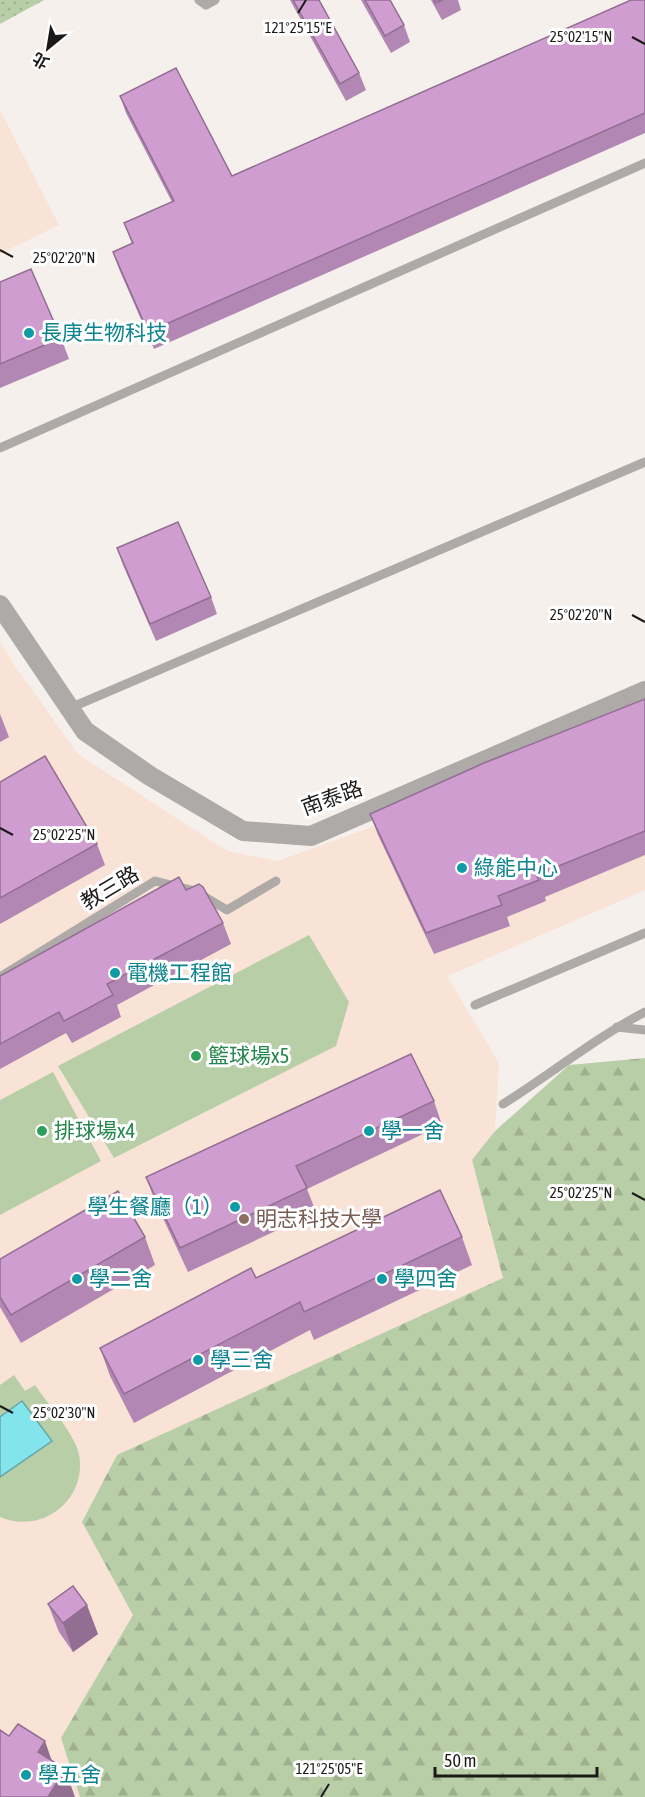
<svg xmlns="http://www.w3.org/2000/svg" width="645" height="1797" viewBox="0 0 645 1797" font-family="'Asap Condensed','Noto Sans TC',sans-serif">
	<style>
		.education { fill: #f9e2d6 }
		.forest { fill: url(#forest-firs) }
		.park { fill: url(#park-dots) }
		.garden { fill: #b8cea7 }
		.water { fill: #84e4eb; stroke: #65a7ac; stroke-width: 1.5 }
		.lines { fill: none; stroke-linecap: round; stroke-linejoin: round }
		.lane { stroke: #adaaa8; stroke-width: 9 }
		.street { stroke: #adaaa8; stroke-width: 20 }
		.wall { fill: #b387b3 }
		.shaded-wall { fill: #926e92 }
		.building { fill: #d09dd0; stroke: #926e92; stroke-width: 1.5 }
		.ticks { fill: none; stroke: #1c1a19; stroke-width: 2 }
		.culture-dot { fill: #0f9aa8; stroke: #fff; stroke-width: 2 }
		.leisure-dot { fill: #2e9e5b; stroke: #fff; stroke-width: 2 }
		.education-dot { fill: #8d6e63; stroke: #fff; stroke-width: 2 }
		.labels { text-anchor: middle; stroke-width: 6; stroke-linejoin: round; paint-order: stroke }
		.culture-label { font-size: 21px; fill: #0d838f; stroke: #fff; text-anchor: start }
		.street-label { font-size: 21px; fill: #1c1a19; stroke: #fff }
		.leisure-label { font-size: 21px; fill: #27864d; stroke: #fff; text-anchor: start }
		.education-label { font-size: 21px; fill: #785e54; stroke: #fff; text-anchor: start }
		.ticks-label { font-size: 15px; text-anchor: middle; fill: #1c1a19; stroke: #fff; stroke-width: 6; stroke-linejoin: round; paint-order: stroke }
	</style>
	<defs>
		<pattern id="forest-firs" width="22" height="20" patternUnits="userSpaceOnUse" patternTransform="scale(1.5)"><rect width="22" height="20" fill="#b8cea7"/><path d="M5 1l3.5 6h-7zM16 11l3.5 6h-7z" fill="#9eb08f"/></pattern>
		<pattern id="park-dots" width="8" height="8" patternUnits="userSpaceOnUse" patternTransform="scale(1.5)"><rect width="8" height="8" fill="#b8cea7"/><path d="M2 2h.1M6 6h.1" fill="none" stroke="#9eb08f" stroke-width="1.8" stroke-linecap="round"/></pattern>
	</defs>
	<rect width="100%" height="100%" fill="#f5f0ec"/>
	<g class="education">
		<path d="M0,110L59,225L0,254Z"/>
		<path d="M0,642L15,666L78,754L227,851L278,861L366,829L645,710V890L447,976L499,1063L495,1131L472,1161L504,1278L117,1455L82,1522L133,1615L61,1738L80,1797H0Z"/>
	</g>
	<path class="forest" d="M645,1058V1797H80L61,1738L133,1615L82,1522L117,1455L503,1278L472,1160L495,1131L569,1065Z"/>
	<path class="park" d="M0,0H44L0,24Z"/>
	<g class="garden">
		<path d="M309,935L349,1002L336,1046L114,1158L58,1066Z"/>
		<path d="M53,1072L101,1161L0,1215V1100Z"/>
		<path d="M14,1375L25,1391L35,1385C48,1404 65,1423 75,1443C88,1470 75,1502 50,1515C36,1523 15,1524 0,1517V1385Z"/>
	</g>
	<path class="water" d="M22,1401L52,1441L0,1477V1417Z"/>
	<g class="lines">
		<g class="lane">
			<path d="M199,0L206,5L215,0"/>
			<path d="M0,448L645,163"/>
			<path d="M70,708L645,462"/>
			<path d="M0,977L155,881L195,891L227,910L276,881"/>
			<path d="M475,1005L645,933"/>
			<path d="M617,1027L645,1030"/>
			<path d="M503,1104C551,1074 595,1038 645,1012"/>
		</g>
		<path class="street" d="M0,605L85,731L150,776L243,831L311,836L645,691"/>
	</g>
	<g class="wall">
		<path d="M290,0H319L359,73L366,90L346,101Z"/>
		<path d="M361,0H390L404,25L410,42L391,53Z"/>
		<path d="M431,0H458L461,10L442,20Z"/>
		<path d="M645,0V133L154,349L119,269L113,252L132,244L124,223L172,202L126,113L120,96L232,176Z"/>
		<path d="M0,282L61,338L69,359L0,388Z"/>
		<path d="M117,548L211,597L217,614L156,641L123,565Z"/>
		<path d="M645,699V855L545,897L546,901L507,917L510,926L434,954L378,835L370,814Z"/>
		<path d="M0,714L9,737L0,742Z"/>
		<path d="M0,782L97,844L105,865L0,924Z"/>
		<path d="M186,890L223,923L231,944L117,1005L121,1017L72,1043L66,1033L0,1069V976Z"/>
		<path d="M434,1101L442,1125L307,1189L316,1212L188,1272L155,1201L146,1177Z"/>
		<path d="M145,1237L155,1265L21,1343L0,1307V1259Z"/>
		<path d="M462,1237L472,1265L314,1340L310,1330L134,1423L110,1376L100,1348L256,1278Z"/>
		<path d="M48,1604L98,1634L73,1652L59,1632Z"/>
	</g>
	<g class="shaded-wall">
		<path d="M87,1605L98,1634L73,1652L63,1623Z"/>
		<path d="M45,1741L55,1770L38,1752Z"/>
		<path d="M65,1769L75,1797H48Z"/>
	</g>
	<g class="building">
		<path d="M293,0H319L359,73L340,84Z"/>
		<path d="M365,0H390L404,25L385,36Z"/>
		<path d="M434,0H442L436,3Z"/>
		<path d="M631,0H645V113L148,332L113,252L133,243L124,223L174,201L120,96L176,68L232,176Z"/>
		<path d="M31,269L61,338L0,364V282Z"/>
		<path d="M178,522L211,597L150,624L117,548Z"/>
		<path d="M645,699V831L536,875L539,880L498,896L502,905L426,933L370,814L484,763Z"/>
		<path d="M45,756L97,844L0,898V782Z"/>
		<path d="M179,877L186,890L199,884L203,887L223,923L107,984L113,995L64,1021L59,1012L0,1044V976Z"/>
		<path d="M411,1054L434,1101L296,1166L307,1188L180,1248L146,1177Z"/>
		<path d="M440,1190L462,1237L304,1312L300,1302L124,1394L100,1348L251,1268L256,1278Z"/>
		<path d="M118,1191L145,1237L11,1315L0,1297V1259Z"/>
		<path d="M73,1586L87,1605L63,1623L48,1604Z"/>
		<path d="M18,1724L45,1741L38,1752L65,1769L48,1797H0V1730L9,1736Z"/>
	</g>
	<path class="ticks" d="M298,13L306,0M632,37L645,44M0,250L13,257M632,615L645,622M0,828L13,835M632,1193L645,1200M0,1406L13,1413M321,1797L329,1784"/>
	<g class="culture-dot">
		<circle cx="29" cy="333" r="6"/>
		<circle cx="462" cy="868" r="6"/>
		<circle cx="115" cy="973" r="6"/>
		<circle cx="369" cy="1131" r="6"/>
		<circle cx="235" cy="1207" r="6"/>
		<circle cx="77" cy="1279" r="6"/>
		<circle cx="382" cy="1279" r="6"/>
		<circle cx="198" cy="1360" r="6"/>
		<circle cx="26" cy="1775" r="6"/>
	</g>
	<g class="leisure-dot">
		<circle cx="196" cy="1056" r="6"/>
		<circle cx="42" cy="1131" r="6"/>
	</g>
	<circle class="education-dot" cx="244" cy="1219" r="6"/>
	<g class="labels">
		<g class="culture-label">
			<text x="41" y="340">長庚生物科技</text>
			<text x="474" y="875">綠能中心</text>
			<text x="127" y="980">電機工程館</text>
			<text x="381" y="1138">學一舍</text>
			<text x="223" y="1214" text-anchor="end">學生餐廳（1）</text>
			<text x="89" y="1286">學二舍</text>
			<text x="394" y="1286">學四舍</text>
			<text x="210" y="1367">學三舍</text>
			<text x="38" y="1782">學五舍</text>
		</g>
		<g class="street-label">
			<text transform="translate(332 798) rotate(-20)" y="7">南泰路</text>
			<text transform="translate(110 888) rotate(-31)" y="7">教三路</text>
		</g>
		<g class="leisure-label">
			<text x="208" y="1063">籃球場x5</text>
			<text x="54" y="1138">排球場x4</text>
		</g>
		<g class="education-label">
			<text x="256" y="1226">明志科技大學</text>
		</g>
	</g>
	<g class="ticks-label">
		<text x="298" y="33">121°25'15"E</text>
		<text x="581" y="42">25°02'15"N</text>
		<text x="64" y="263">25°02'20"N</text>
		<text x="581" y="620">25°02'20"N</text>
		<text x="64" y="840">25°02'25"N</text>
		<text x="581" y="1198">25°02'25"N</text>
		<text x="64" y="1418">25°02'30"N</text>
		<text x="329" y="1774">121°25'05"E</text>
	</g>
	<g transform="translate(48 48) rotate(210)" stroke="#ffffff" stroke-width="4.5" paint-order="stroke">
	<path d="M0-4.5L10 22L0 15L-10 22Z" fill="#1c1a19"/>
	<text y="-9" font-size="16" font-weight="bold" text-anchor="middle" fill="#1c1a19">北</text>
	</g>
	<path d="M435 1767v9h162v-9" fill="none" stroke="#1c1a19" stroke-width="3"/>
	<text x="444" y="1767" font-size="18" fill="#1c1a19" stroke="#ffffff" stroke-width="4.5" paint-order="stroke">50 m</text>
</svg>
